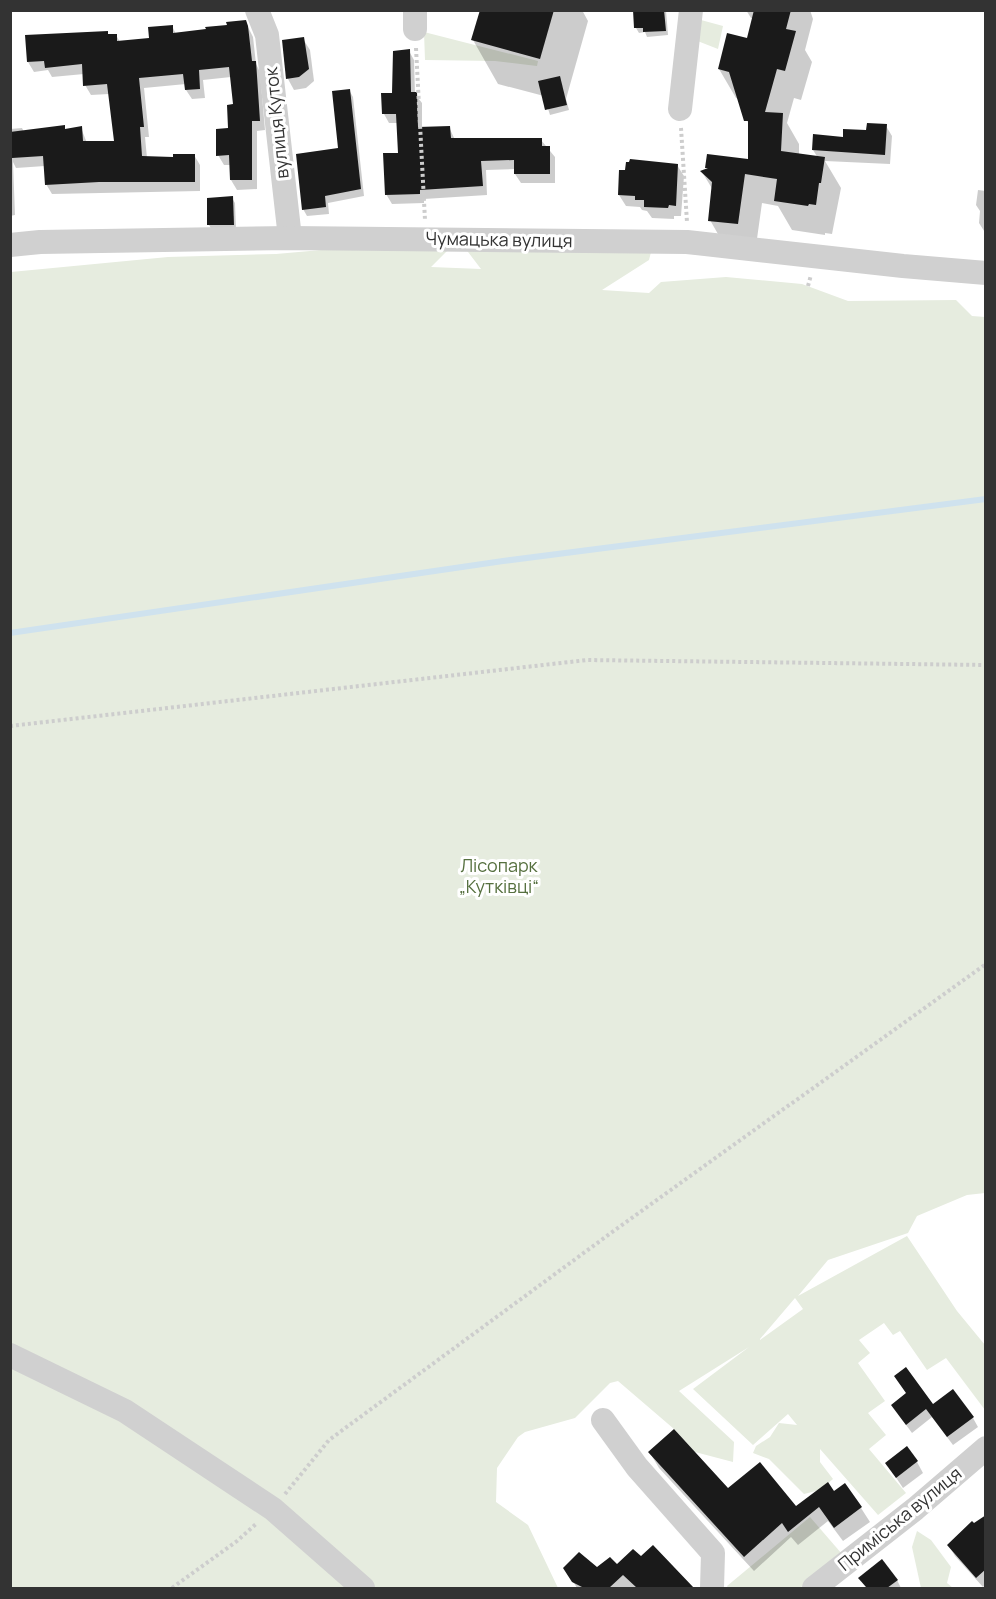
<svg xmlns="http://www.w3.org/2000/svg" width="996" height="1599" viewBox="0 0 996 1599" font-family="Manrope,sans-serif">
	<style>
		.green { fill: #e6ecdf; fill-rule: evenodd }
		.shadow { fill: #0003 }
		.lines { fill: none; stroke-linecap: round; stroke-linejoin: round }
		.stream { stroke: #cfe2ee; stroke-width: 6 }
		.building { fill: #1a1a1a }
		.path { stroke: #cdcdcd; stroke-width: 4; stroke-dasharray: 3 3; stroke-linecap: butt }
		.minor { stroke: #d0d0d0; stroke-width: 24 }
		.labels { text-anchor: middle; stroke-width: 6; stroke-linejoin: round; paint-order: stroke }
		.street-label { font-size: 18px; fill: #333; stroke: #fff }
		.park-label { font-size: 18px; fill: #56703f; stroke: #fff }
	</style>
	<rect width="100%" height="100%" fill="#fff"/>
	<g class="green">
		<path d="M701,20L723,26L718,49L695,40Z"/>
		<path d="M424,32L538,61L537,66L495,61L425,60Z"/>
		<path d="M389,244L450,248L431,267L481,269L465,248H652L649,260L602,290L649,293L661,282L726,277L802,284L848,301L956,300L972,316L985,317V1193L967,1195L917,1216L908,1233L828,1260L798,1296L907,1236L957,1311L985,1345V1410L946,1358L927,1370L900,1331L893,1335L884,1323L859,1340L870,1353L858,1363L885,1401L868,1413L886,1435L869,1449L906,1493L878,1515L820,1449V1462L833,1479L820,1490L804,1494L769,1459L753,1453L756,1446L770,1437L779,1423L797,1425L788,1414L753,1445L693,1389L749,1347L679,1391L734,1442L733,1462L695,1452L674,1429L618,1381L610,1383L575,1418L525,1432L518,1437L497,1468L496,1502L528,1525L558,1588H11V272L168,257L276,254ZM795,1298L803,1309L760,1340V1339Z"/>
		<path d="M810,1517L842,1554L800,1588H728L727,1586Z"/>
		<path d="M917,1531L931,1540L951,1567L947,1583L953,1588H921L912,1547Z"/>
	</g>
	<g class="shadow">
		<path d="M481,10H582L588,21L566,99L569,110L550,115L544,96L498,84L473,40Z"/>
		<path d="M635,10H666L668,35L647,37L645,32L639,33L636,28Z"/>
		<path d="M746,10H810L813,19L805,50L812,62L801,100L794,98L787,123L799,144V155L818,158L813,150L815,136L844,138L886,126L892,136L890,164L825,161L841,188L832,234L825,233V235L792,230L778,206L762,203L755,253L727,250L710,220L713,190L702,172L708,170L707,168L749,161L750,128L739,99L736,98L719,69L748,40L754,18H751Z"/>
		<path d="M245,21L253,37L256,64L260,72L265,130L257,131V189L237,190L231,180V165H224L218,155L230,130L234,106L231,77L203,80L205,98L192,99L186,90V84L144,88L149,137H145L147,158L175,159L194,155L200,165V191L52,194L46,184L45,166L16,168L13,162L15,215L10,216V129L22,128L24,132L64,127L66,130L81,128L87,143L116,142L109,94L91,95L85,85L84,74L52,77L48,70L34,72L28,62L108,36L116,35L120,42L150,40L172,26L176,34L228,26Z"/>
		<path d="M303,39L310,50L314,81L306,88L294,90L288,79L284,42Z"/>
		<path d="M409,51L414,60L415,94L422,103V129L449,127L455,140H541L555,157V183H521L515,174V169L486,170L487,195L424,199V203L392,204L386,194L400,154L398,123H389L384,114L394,94Z"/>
		<path d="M349,90L353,97L364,196L328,203L329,214L307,216L303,209L340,149Z"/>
		<path d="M677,165L684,176L681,216H674V219L652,218L647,211L642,210L640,207L626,206L619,195Z"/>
		<path d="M978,190L986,191V234L979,223L980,211L976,205Z"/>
		<path d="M232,198L235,203L236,229L212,230L209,225Z"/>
		<path d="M932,1406L973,1418L978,1427L953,1445L932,1417L912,1433L898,1414Z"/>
		<path d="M650,1453L727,1490L796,1508L834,1493L861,1508L870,1522L843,1541L828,1521L798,1545L791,1537L754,1571L659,1468Z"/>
		<path d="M917,1462L923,1473L903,1488L887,1464Z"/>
		<path d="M986,1516V1584L983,1587L955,1556L949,1546Z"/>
		<path d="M653,1547L692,1588H577L565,1568L597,1569L617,1567L641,1558Z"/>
		<path d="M860,1578L897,1580L901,1588H866Z"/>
	</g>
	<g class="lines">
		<path class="stream" d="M10,633L503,561L986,499"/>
	</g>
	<g class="building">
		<path d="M480,10H554L540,59L471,40Z"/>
		<path d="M633,10H664L666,31L643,32V28H634Z"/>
		<path d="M754,10H791L786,29L796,31L785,71L777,69L765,112L783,113L781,151L825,157L821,183H819L816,205L809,204L808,206L774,201L777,179L745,174L738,224L708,221L712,182L700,171L708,168H705L707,154L748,159V121H744L729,72L718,69L727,33L747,38Z"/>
		<path d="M246,20L248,26L252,61H256L260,121H252V180H230L229,155L216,156V129L228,128L227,105L233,104L229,67L199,70L200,89L185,90L183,74L139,78L144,127H140L142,156L173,157V154H195V182H99L45,185L43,156L12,158L10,132L65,125V129L82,126L83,141H114L107,84L83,86L82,64L45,68L44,61L27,62L25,35L108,31V34H117V41L149,38L148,27L173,25V33L206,29L205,27L227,25L226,22Z"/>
		<path d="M304,37L309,69L299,77L286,79L282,40Z"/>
		<path d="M410,49L411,92H417L418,127L450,126L451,138H542V146H550V174H514V160L481,161L483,186L420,190V194L385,195L383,153H398L396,114H382L381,93H392L393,51Z"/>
		<path d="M560,76L567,105L545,110L538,81Z"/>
		<path d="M350,89L361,189L325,196L326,207L302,210L296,154L338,148L332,91Z"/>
		<path d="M867,123L887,124L885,155L812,150L813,134L843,137V129L866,130Z"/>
		<path d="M630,159L678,164L676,206L669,205L668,208L644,207V200H635V196L618,195L619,170H625L626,162H629Z"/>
		<path d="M233,196L234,225H207V198Z"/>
		<path d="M906,1367L933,1404L953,1389L974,1417L947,1437L926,1409L906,1425L891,1405L906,1393L894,1376Z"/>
		<path d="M674,1429L728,1488L760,1462L796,1506L828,1482L834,1491L845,1483L862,1507L834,1528L819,1507L788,1532L782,1523L744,1557L648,1452Z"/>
		<path d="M907,1446L918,1461L896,1478L885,1463Z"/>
		<path d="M986,1515V1569L976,1578L947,1545L972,1521L974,1523Z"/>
		<path d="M653,1545L694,1588H637L623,1575L609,1588H584L572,1582L563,1568L579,1552L597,1567L610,1557L617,1564L633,1549L641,1556Z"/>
		<path d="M882,1559L898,1580L887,1588H867L858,1578Z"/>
	</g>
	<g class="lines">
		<g class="path">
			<path d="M416,48L425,220"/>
			<path d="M681,128L687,222"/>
			<path d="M808,286L811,275"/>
			<path d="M10,726L587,660L986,665"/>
			<path d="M285,1494L329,1440L615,1230L986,964"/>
			<path d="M172,1588L237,1541L257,1523"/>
		</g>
		<g class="minor">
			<path d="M257,10L267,35L290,238"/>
			<path d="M415,10V29"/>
			<path d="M680,109L691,10"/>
			<path d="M10,245L40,242L290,238L687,242L903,266L986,273"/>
			<path d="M10,1355L125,1411L273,1509L363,1588"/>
			<path d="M603,1420L637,1467L713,1553L712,1588"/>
			<path d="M814,1588L915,1509L986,1448"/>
		</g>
	</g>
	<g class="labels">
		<g class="street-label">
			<text transform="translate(277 123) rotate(-96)" y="6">вулиця Куток</text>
			<text transform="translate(499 240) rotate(1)" y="6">Чумацька вулиця</text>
			<text transform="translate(900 1519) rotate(-39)" y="6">Приміська вулиця</text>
		</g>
		<g class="park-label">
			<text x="499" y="872">Лісопарк<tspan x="499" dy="21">„Кутківці“</tspan></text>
		</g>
	</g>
	<rect width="996" height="1599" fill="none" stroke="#333333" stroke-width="24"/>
</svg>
